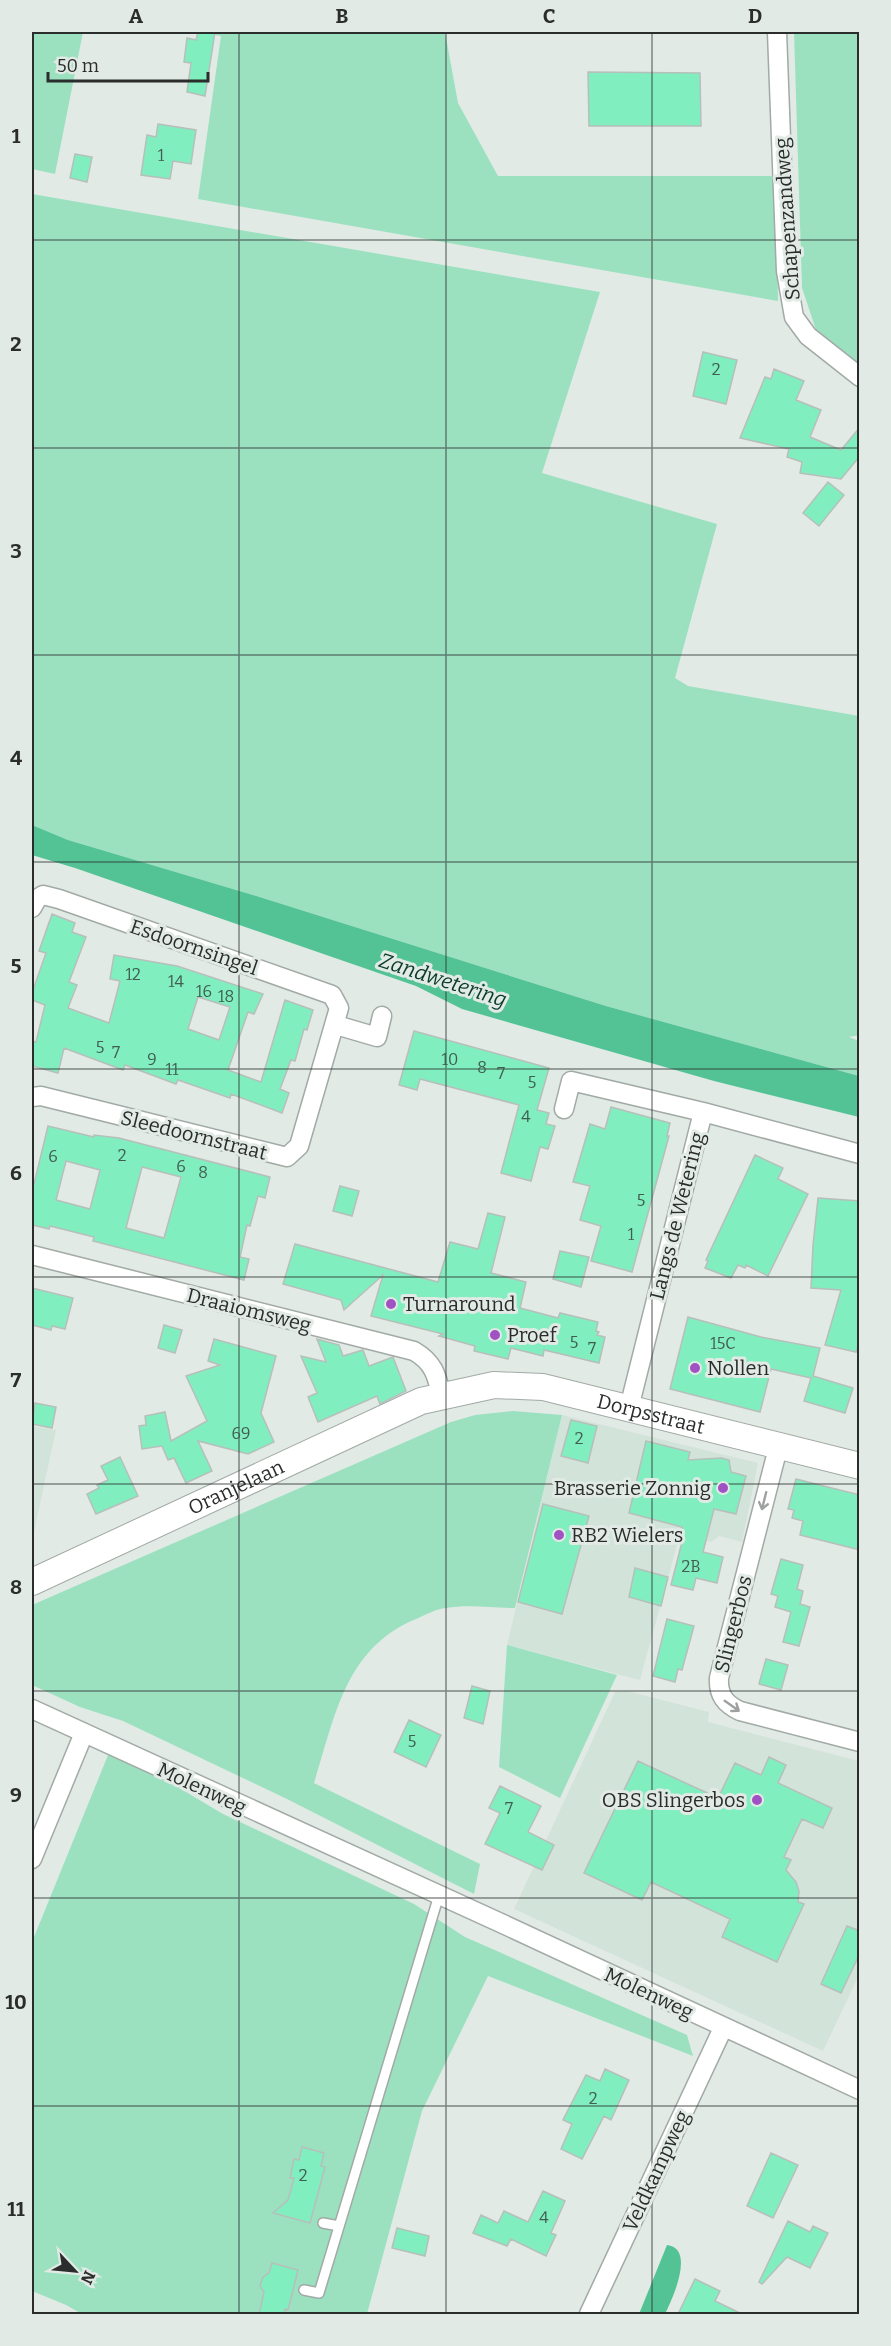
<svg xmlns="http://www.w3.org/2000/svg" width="891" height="2346" viewBox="0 0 891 2346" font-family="Bitter,serif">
<rect width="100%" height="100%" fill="#e2eae6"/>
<path fill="#d2e3da" d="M 562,1415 L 758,1463 L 742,1542 L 719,1536 L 711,1542 L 680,1534 L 640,1680 L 507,1645 Z
M 32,1426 L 56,1430 L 32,1541 Z
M 627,1691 L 709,1712 L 708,1722 L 859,1761 L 860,1864 L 856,1871 L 860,1872 L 859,1975 L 823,2051 L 514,1909 L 615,1692 Z"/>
<path fill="#9be1c0" d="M 32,32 L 83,32 L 55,174 L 32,169 Z
M 198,32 L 445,32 L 458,103 L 498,176 L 776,176 L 778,301 L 198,199 L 221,36 Z
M 794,32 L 859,32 L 859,369 L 817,333 L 802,288 Z
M 32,194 L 600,292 L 542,473 L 717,524 L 675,678 L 688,686 L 859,716 L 860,1035 L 849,1037 L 859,1041 L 859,1076 L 606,1006 L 253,895 L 68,840 L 32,825 Z
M 513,1411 L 562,1415 L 515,1608 C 492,1608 468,1604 446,1608 C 436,1609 425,1615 416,1619 C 345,1648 335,1717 314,1783 L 480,1864 L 474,1894 L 287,1799 L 123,1721 L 80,1707 L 32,1685 L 32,1605 L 451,1422 L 475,1415 Z
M 507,1645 L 617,1675 L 560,1798 L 499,1767 Z
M 108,1755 L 161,1777 L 223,1814 L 414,1904 L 465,1937 L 687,2035 L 693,2056 L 488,1976 L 422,2111 L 367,2314 L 82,2314 L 66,2305 L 32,2291 L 32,1942 Z"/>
<path fill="#53c396" d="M 32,825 L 68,840 L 253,895 L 606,1006 L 859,1076 L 859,1117 L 714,1081 L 462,1009 L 416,986 L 75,868 L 32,855 Z
M 667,2245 C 696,2248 672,2300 665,2314 L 639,2314 Z"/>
<path fill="#80eebf" stroke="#b7bfbb" stroke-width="1.5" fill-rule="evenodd" d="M 198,32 L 215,32 L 205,96 L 187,92 L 191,63 L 184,62 L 187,38 L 196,40 Z
M 588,72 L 700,73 L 701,126 L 589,126 Z
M 158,124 L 196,130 L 191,164 L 173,161 L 170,179 L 141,175 L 147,135 L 156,137 Z
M 75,154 L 92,157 L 87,182 L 70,178 Z
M 703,352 L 737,360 L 726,404 L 693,396 Z
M 774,369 L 804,381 L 796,400 L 821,410 L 810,437 L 841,450 L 860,427 L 860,456 L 841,479 L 800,473 L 802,462 L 787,457 L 789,449 L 740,438 L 765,377 L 771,379 Z
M 828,482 L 844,495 L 819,526 L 803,513 Z
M 52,914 L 75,923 L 72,932 L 86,937 L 69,982 L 77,985 L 68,1008 L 109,1023 L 120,981 L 110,979 L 114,955 L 177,966 L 263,994 L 254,1014 L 248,1012 L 228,1070 L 261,1082 L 285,1000 L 313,1010 L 307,1030 L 304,1029 L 295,1061 L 291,1060 L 280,1089 L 289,1093 L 282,1113 L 231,1094 L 230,1098 L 178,1080 L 176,1084 L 125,1065 L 123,1070 L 64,1048 L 58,1073 L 32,1066 L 32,1041 L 36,1042 L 45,1005 L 32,1000 L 32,993 L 46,953 L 39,951 ZM 198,997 L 230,1007 L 219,1040 L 188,1029 Z
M 414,1031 L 549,1068 L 537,1110 L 549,1113 L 546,1124 L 555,1126 L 548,1149 L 540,1147 L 531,1181 L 501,1173 L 519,1105 L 420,1079 L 417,1090 L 399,1085 Z
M 611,1107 L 670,1123 L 667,1136 L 669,1136 L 632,1272 L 591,1261 L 601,1226 L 580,1220 L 590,1186 L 573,1182 L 590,1124 L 605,1129 Z
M 48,1126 L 94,1137 L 94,1135 L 119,1138 L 270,1177 L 265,1198 L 258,1196 L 250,1226 L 247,1225 L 240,1257 L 249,1259 L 244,1280 L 93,1241 L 94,1237 L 50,1226 L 49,1229 L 32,1225 L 32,1184 L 34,1184 ZM 66,1161 L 100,1170 L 90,1209 L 56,1200 ZM 142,1167 L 181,1177 L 164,1238 L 126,1228 Z
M 755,1155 L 783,1168 L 778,1179 L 808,1194 L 768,1276 L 746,1265 L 745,1268 L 738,1265 L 731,1278 L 705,1268 L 708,1261 L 706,1260 Z
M 340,1186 L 359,1191 L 352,1216 L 333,1211 Z
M 818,1198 L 860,1201 L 860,1339 L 856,1352 L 825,1345 L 841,1290 L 811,1288 L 813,1245 Z
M 488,1213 L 505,1217 L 491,1273 L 526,1282 L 520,1308 L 558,1318 L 560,1313 L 598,1322 L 596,1331 L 599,1332 L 597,1335 L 605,1337 L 599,1363 L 544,1350 L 543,1356 L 511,1348 L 508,1359 L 474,1351 L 475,1346 L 439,1336 L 443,1334 L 371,1316 L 383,1275 L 344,1310 L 341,1300 L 283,1284 L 295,1244 L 438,1282 L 450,1242 L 478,1249 Z
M 560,1251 L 589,1257 L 581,1287 L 553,1279 Z
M 32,1288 L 73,1298 L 65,1329 L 52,1326 L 51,1330 L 32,1325 Z
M 688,1317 L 761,1337 L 820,1348 L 813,1376 L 853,1388 L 845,1413 L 804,1401 L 811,1378 L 771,1369 L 760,1412 L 670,1389 Z
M 164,1325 L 182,1330 L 175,1353 L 158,1348 Z
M 214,1339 L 276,1356 L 261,1413 L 274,1442 L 248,1454 L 198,1441 L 212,1471 L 186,1483 L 174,1458 L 168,1460 L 162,1446 L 142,1449 L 139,1426 L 146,1425 L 145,1416 L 165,1412 L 171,1441 L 207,1421 L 186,1376 L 220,1365 L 208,1361 Z
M 317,1339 L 339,1345 L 343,1356 L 363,1350 L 369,1366 L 393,1357 L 406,1391 L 380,1404 L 377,1396 L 318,1422 L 308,1397 L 317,1393 L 301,1356 L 326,1362 Z
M 35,1403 L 56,1407 L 52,1428 L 32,1424 Z
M 571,1420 L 597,1426 L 588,1463 L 561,1456 Z
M 646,1441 L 690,1452 L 688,1460 L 721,1458 L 729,1460 L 731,1472 L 746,1476 L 736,1514 L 714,1509 L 703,1552 L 723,1557 L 717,1583 L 696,1578 L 693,1590 L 671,1585 L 682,1542 L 679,1541 L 682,1527 L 629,1513 Z
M 120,1457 L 138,1496 L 96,1514 L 87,1494 L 99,1488 L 97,1485 L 108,1480 L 101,1466 Z
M 796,1479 L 860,1495 L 860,1550 L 800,1535 L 803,1521 L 792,1518 L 794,1510 L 788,1509 Z
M 543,1504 L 589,1516 L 562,1614 L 518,1602 Z
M 781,1559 L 803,1565 L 797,1589 L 803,1591 L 800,1604 L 810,1607 L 799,1646 L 783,1642 L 791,1612 L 775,1607 L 778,1596 L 771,1594 Z
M 635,1568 L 668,1577 L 661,1606 L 629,1597 Z
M 667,1619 L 694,1626 L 682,1670 L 678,1669 L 675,1682 L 653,1676 Z
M 766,1659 L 788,1665 L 781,1690 L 759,1684 Z
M 472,1686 L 490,1691 L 483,1724 L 464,1718 Z
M 409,1720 L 441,1735 L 426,1767 L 394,1752 Z
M 769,1757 L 786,1765 L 778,1783 L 832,1808 L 823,1828 L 802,1819 L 784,1857 L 791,1860 L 786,1870 L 796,1882 L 799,1891 L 798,1902 L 804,1904 L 777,1962 L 722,1937 L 730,1919 L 651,1882 L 642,1900 L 584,1873 L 638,1761 L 718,1798 L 735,1763 L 761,1775 Z
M 500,1786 L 541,1806 L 528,1832 L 554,1845 L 542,1870 L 485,1844 L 500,1813 L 489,1808 Z
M 847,1926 L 860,1931 L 860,1953 L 841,1993 L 821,1984 Z
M 605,2069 L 629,2080 L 611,2120 L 604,2116 L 582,2159 L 561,2149 L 572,2124 L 563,2120 L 586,2075 L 600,2081 Z
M 302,2147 L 324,2153 L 321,2166 L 325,2167 L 310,2223 L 273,2213 L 288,2200 L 294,2178 L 290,2178 L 294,2159 L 299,2160 Z
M 771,2153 L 798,2165 L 773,2218 L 747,2206 Z
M 543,2191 L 565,2201 L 551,2233 L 556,2235 L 546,2256 L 511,2239 L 507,2246 L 473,2233 L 481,2215 L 498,2223 L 504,2211 L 528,2222 Z
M 788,2221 L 810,2232 L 813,2226 L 828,2233 L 810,2268 L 787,2257 L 762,2284 L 759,2282 Z
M 397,2228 L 429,2236 L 425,2256 L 392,2248 Z
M 272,2263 L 298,2270 L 288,2310 L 285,2309 L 284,2314 L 259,2314 L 264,2292 L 260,2286 L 263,2277 L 269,2273 Z
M 695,2279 L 720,2291 L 715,2301 L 742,2314 L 678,2314 Z"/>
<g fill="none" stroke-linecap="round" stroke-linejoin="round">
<g stroke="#a2aaa6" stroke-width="12">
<path id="lane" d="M 323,2223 L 339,2226
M 304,2290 L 319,2293 L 439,1895"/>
</g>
<g stroke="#a2aaa6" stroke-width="21">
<path id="street" d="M 777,32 L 786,271 L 794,317 L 808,336 L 860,377
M 32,908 L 37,899 L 43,895 L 59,899 L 332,995 L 339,1008 L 299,1146 L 287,1157 L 41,1096 L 32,1097
M 336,1025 L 377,1037 L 382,1016
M 564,1109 L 571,1081 L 703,1112
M 32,1255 L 414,1351 C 433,1362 437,1375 441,1395
M 629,1408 L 703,1112 L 860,1154
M 779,1444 L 719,1678 C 718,1695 725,1704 740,1711 L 860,1742
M 32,1709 L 503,1924 L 860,2090
M 32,1859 L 84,1733
M 589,2314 L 723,2028"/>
</g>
<g stroke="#a2aaa6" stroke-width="28">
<g id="secondary">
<path id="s1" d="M 32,1582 L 421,1401 L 494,1385 L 543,1387 L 860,1466"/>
</g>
</g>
<use href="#lane" stroke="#fff" stroke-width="9"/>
<use href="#street" stroke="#fff" stroke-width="18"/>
<use href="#secondary" stroke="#fff" stroke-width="26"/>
</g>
<defs><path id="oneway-shaft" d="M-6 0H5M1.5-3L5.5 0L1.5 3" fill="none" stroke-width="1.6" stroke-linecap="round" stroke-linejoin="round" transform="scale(1.5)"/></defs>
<g stroke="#9fa0a0">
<use href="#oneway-shaft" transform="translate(764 1501) rotate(104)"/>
<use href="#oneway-shaft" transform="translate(732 1706) rotate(35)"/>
</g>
<path fill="none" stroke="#2a2d2b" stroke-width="1.5" stroke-opacity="0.55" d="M 239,32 L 239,2314M 446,32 L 446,2314M 652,32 L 652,2314M 32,240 L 860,240M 32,448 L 860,448M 32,655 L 860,655M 32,862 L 860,862M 32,1069 L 860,1069M 32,1277 L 860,1277M 32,1484 L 860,1484M 32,1691 L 860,1691M 32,1898 L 860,1898M 32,2106 L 860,2106"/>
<g fill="#a052c3" stroke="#e2eae6" stroke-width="2">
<circle cx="391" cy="1304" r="6"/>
<circle cx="495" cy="1335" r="6"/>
<circle cx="695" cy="1368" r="6"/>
<circle cx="723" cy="1488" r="6"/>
<circle cx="559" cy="1535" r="6"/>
<circle cx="757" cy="1800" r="6"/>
</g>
<g text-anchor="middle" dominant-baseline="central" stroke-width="6" stroke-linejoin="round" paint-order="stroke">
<g font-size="16" fill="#405d50">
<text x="161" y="155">1</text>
<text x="716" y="369">2</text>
<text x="133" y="974">12</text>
<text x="176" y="981">14</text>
<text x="204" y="991">16</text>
<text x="226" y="996">18</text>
<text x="100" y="1047">5</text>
<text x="116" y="1052">7</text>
<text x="152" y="1059">9</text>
<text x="450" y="1059">10</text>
<text x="482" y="1067">8</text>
<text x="172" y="1069">11</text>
<text x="501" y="1073">7</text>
<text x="532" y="1082">5</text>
<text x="526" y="1116">4</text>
<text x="122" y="1155">2</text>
<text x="53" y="1156">6</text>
<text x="181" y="1166">6</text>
<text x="203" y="1172">8</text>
<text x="641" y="1200">5</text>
<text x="631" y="1234">1</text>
<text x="574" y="1342">5</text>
<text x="723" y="1343">15C</text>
<text x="592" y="1348">7</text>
<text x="241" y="1433">69</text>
<text x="579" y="1438">2</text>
<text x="691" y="1566">2B</text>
<text x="412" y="1741">5</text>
<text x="509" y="1808">7</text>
<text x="593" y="2098">2</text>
<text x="303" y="2175">2</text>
<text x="544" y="2217">4</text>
</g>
<g font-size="20" fill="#2a2d2b" stroke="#e2eae6">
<text transform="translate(787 219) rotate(-94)">Schapenzandweg</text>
<text transform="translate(194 947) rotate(19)">Esdoornsingel</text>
<text transform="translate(194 1135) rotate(14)">Sleedoornstraat</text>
<text transform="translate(677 1216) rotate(-76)">Langs de Wetering</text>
<text transform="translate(249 1310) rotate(14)">Draaiomsweg</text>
<text stroke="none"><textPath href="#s1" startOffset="664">Dorpsstraat</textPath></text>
<text stroke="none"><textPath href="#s1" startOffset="225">Oranjelaan</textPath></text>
<text transform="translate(733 1624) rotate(-76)">Slingerbos</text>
<text transform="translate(202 1788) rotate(25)">Molenweg</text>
<text transform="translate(649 1993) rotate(25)">Molenweg</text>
<text transform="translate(656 2171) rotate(-65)">Veldkampweg</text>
</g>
<g font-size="20" fill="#2a2d2b" stroke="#e2eae6" text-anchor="start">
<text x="403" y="1304">Turnaround</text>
<text x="507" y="1335">Proef</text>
<text x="707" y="1368">Nollen</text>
<text x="711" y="1488" text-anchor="end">Brasserie Zonnig</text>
<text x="571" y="1535">RB2 Wielers</text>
<text x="745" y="1800" text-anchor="end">OBS Slingerbos</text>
</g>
<g font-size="21" font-style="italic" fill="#093b29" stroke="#e2eae6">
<text transform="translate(443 980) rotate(18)">Zandwetering</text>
</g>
</g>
<rect width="891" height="2346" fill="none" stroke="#e2eae6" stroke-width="66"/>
<g transform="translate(75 2271) rotate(116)" stroke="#e2eae6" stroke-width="4.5" paint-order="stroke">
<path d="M0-4.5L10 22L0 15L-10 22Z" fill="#2a2d2b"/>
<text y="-9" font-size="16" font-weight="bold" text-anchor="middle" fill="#2a2d2b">N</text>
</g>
<path d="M48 72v9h160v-9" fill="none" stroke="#2a2d2b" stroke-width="3"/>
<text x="57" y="72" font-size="18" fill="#2a2d2b" stroke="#e2eae6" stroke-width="4.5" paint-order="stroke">50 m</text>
<rect x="33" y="33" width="825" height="2280" fill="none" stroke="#2a2d2b" stroke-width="2"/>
<g font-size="20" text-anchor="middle" font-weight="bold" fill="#2a2d2b">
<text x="136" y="23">A</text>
<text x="342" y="23">B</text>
<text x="549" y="23">C</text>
<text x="755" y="23">D</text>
<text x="16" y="143">1</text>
<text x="16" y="351">2</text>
<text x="16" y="558">3</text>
<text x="16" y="765">4</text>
<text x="16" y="973">5</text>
<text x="16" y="1180">6</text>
<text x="16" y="1387">7</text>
<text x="16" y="1594">8</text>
<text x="16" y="1802">9</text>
<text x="16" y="2009">10</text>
<text x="16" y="2216">11</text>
</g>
</svg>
